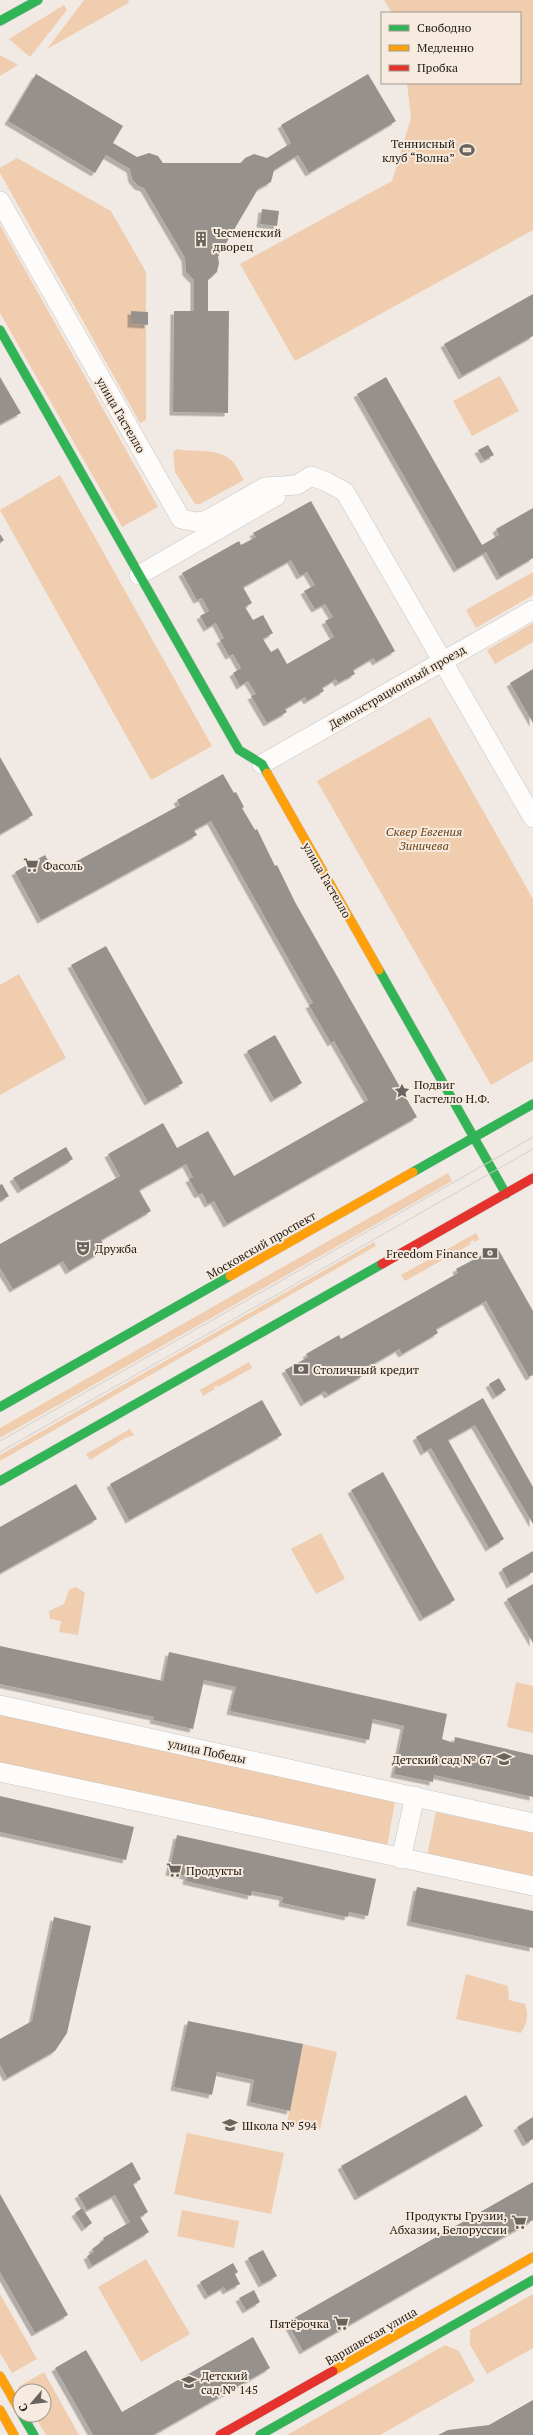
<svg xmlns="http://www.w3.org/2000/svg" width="533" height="2435" viewBox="0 0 533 2435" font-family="'PT Serif',serif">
<defs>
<filter id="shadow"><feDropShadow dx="-3.5" dy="3.5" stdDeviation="0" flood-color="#0004"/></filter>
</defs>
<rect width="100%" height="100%" fill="#f1eae4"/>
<path fill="#efcdae" d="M 84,0 L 127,0 L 130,2 L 47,49 Z
M 384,0 L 533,0 L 533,230 L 295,361 L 240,264 L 392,181 L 411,118 L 407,83 L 520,83 L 520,13 L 392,13 Z
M 64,5 L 67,10 L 30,57 L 9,39 Z
M 0,55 L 18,65 L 0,76 Z
M 17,158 L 111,211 L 146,272 L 146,420 L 140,423 L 0,173 L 0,168 Z
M 0,225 L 158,507 L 122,527 L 0,313 Z
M 500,376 L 519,411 L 472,436 L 453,401 Z
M 177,449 C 195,453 218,447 232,461 C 237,466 240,474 244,480 L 200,504 L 195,504 L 175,472 L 173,452 Z
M 60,475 L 212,746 L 151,780 L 0,510 Z
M 533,572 L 533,595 L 476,628 L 466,610 Z
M 533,623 L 533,642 L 495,664 L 487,650 Z
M 430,717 L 533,899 L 533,1061 L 491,1085 L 317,781 Z
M 19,974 L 66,1058 L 0,1095 L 0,985 Z
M 448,1173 L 452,1181 L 0,1438 L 0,1428 Z
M 476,1233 L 479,1239 L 475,1242 L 473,1240 L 470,1242 L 471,1244 L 405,1281 L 401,1275 Z
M 374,1242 L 376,1246 L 0,1461 L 0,1455 Z
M 249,1362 L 252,1368 L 218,1387 L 217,1385 L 214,1387 L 215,1389 L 203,1396 L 200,1390 Z
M 130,1429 L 134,1435 L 125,1438 L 90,1460 L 86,1454 Z
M 321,1533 L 345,1579 L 316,1594 L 291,1549 Z
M 76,1587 L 85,1593 L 78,1635 L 59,1632 L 61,1621 L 50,1619 L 49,1611 L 64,1604 L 69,1590 Z
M 516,1682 L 533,1686 L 533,1733 L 507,1727 Z
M 0,1714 L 395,1801 L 387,1847 L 0,1763 Z
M 436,1812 L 533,1833 L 533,1879 L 427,1856 Z
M 466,1974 L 508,1986 L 509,2000 L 525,2004 C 529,2015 527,2023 521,2033 L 456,2019 Z
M 303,2044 L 337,2052 L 320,2129 L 287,2122 Z
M 187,2133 L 284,2153 L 271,2214 L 174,2194 Z
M 182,2210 L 239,2221 L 234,2248 L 177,2236 Z
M 146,2259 L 190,2334 L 141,2362 L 98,2287 Z
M 0,2294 L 37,2359 L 12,2373 L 0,2353 Z
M 533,2294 L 533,2348 L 487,2374 L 470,2345 L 470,2330 Z
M 445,2345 L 459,2351 L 475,2381 L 380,2435 L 287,2435 Z
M 44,2372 L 79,2435 L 46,2435 L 34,2415 L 44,2415 L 44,2391 L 21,2391 L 18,2387 Z"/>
<path fill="#97918d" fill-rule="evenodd" filter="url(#shadow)" d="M 36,74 L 123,126 L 113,143 L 137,157 L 149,153 L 158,156 L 163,163 L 241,163 L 245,158 L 254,154 L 267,158 L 291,143 L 281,125 L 368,74 L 396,121 L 309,173 L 298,155 L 274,170 L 271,182 L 258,189 L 218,257 L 219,263 L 217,272 L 208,280 L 208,311 L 229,311 L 228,413 L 173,412 L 174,311 L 194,311 L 194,280 L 186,272 L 185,258 L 144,188 L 138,186 L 132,179 L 130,169 L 106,155 L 95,173 L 8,121 Z
M 262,209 L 279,211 L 277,226 L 260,224 Z
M 533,294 L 533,336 L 462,376 L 444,344 Z
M 131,311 L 148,312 L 148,325 L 131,324 Z
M 0,377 L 21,413 L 0,424 Z
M 386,377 L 482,545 L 499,535 L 496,529 L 533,508 L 533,558 L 500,577 L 486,552 L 457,569 L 357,394 Z
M 488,445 L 494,455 L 484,460 L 478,450 Z
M 311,501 L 395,651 L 376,662 L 373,658 L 353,670 L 355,674 L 338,683 L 336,679 L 322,688 L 324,691 L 307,701 L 305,697 L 285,709 L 287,712 L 267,723 L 251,696 L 256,694 L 248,681 L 240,686 L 233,673 L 241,668 L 233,654 L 229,656 L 220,640 L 224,638 L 216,623 L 207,628 L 200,616 L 209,611 L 202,598 L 197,600 L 182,573 L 239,541 L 241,545 L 256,537 L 253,533 ZM 291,560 L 300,576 L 307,572 L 315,585 L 304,591 L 315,609 L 325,604 L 333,617 L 325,621 L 334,637 L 287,664 L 278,648 L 271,652 L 263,639 L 273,633 L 263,615 L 253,620 L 245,607 L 252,603 L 243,587 Z
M 0,534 L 4,540 L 0,543 Z
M 533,669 L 533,723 L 510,683 Z
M 0,757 L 33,815 L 0,834 Z
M 223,774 L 234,793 L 236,792 L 244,807 L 242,808 L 255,830 L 257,829 L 275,866 L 277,865 L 295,902 L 417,1117 L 227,1224 L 214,1201 L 208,1204 L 202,1193 L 198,1195 L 189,1179 L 193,1177 L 186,1164 L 139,1190 L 151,1211 L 101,1240 L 106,1249 L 69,1271 L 63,1261 L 13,1289 L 0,1268 L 0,1244 L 120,1176 L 108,1154 L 163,1123 L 177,1148 L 208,1131 L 234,1176 L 368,1100 L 334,1041 L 331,1043 L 309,1005 L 313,1003 L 211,821 L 194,830 L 197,835 L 41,920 L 15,872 L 45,855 L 55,873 L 180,805 L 177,800 Z
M 106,946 L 183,1083 L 148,1102 L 71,965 Z
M 275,1035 L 302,1083 L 274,1099 L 247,1051 Z
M 66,1147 L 73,1159 L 21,1190 L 13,1178 Z
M 2,1184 L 9,1196 L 0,1201 L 0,1185 Z
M 497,1247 L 533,1311 L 533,1375 L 529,1377 L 486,1301 L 436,1329 L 438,1333 L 402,1354 L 399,1349 L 361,1371 L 364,1375 L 328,1395 L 325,1391 L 304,1403 L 285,1370 L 308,1357 L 306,1354 L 339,1335 L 341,1339 L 458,1273 L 456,1269 Z
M 499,1378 L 506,1390 L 496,1396 L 489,1384 Z
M 483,1398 L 533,1487 L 533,1524 L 475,1425 L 448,1440 L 504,1539 L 489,1548 L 431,1448 L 424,1452 L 416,1437 Z
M 262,1400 L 282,1435 L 129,1520 L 110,1484 Z
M 383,1472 L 455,1600 L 423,1618 L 351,1490 Z
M 76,1484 L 97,1519 L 0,1573 L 0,1527 Z
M 533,1551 L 533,1572 L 510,1585 L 502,1569 Z
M 533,1584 L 533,1643 L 507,1599 Z
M 0,1646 L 163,1681 L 169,1652 L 447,1714 L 442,1739 L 454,1743 L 455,1737 L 533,1755 L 533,1797 L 434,1775 L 433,1782 L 394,1774 L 404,1726 L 373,1719 L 369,1740 L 230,1711 L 236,1687 L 204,1680 L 193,1729 L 153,1720 L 154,1717 L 0,1684 Z
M 0,1796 L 134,1827 L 126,1860 L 0,1832 Z
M 177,1835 L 376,1879 L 368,1916 L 349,1912 L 348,1917 L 282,1903 L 283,1897 L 252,1891 L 251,1896 L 186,1881 L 187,1876 L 169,1872 Z
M 417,1887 L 533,1911 L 533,1948 L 410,1922 Z
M 54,1917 L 91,1926 L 67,2033 L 55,2051 L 7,2078 L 0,2065 L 0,2039 L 32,2021 Z
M 188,2021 L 303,2044 L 290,2111 L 250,2102 L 254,2080 L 217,2072 L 212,2095 L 174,2087 Z
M 466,2095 L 483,2126 L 358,2197 L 341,2166 Z
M 533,2117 L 533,2139 L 526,2143 L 517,2127 Z
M 132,2162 L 141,2179 L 133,2184 L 148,2212 L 140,2217 L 149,2232 L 92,2266 L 87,2256 L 94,2252 L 92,2249 L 104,2240 L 103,2238 L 130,2222 L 115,2195 L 87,2210 L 78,2195 Z
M 533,2182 L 533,2220 L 303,2351 L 287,2322 Z
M 0,2194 L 68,2315 L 35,2333 L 0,2272 Z
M 82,2208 L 92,2223 L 85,2228 L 75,2213 Z
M 263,2250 L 277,2276 L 262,2284 L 248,2258 Z
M 233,2263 L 238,2272 L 235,2274 L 240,2284 L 226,2291 L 224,2287 L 208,2296 L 200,2282 Z
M 254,2290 L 260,2302 L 246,2310 L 239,2298 Z
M 253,2337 L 270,2368 L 153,2435 L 93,2435 L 55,2368 L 86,2350 L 122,2412 Z
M 533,2400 L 533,2435 L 438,2435 L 448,2430 L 489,2425 Z"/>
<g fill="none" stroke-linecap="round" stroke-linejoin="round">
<g stroke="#cac5c0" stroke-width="20">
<path id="street" d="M 0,201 L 181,519 L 197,522 L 207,520 L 265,487 L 297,485 L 311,476 L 327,482 L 345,492 L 533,818
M 139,575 L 276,496
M 262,764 L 533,610
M 0,1705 L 533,1823
M 0,1772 L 533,1886
M 401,1859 L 415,1796"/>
</g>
<g stroke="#cac5c0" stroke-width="10">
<path id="fast" d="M 0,21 L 38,0
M 0,330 L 239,750 L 262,764 L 267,773
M 379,970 L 506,1194
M 413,1172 L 533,1104
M 0,1407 L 230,1276
M 0,1481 L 382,1264
M 22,2415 L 34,2435
M 260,2435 L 533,2280"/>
</g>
<g stroke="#cac5c0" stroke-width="10">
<path id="slow" d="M 267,773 L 379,970
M 230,1276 L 413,1172
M 333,2371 L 533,2257
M 0,2376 L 20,2411
M 0,2410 L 14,2435"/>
</g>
<g stroke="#cac5c0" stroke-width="10">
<path id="jam" d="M 382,1264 L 533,1178
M 220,2435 L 333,2371"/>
</g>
<use href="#street" stroke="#fdfcfb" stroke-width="19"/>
<use href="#fast" stroke="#30b455" stroke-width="9"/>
<use href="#slow" stroke="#ff9f0a" stroke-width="9"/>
<use href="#jam" stroke="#e5322d" stroke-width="9"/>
<path stroke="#d2d0ce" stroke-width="1" d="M 0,1441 L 533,1137
M 0,1452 L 533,1149"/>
</g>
<defs>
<g id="stadium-bare" transform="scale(1.2)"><path d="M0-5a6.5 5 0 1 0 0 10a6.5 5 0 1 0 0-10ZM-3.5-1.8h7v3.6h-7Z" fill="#69645f" stroke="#f7eade" stroke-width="2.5" paint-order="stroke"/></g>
<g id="building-bare" transform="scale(1.2)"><path d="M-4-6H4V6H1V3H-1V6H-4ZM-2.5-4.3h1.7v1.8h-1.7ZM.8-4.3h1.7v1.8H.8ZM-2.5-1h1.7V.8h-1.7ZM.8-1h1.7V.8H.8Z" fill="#69645f" stroke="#f7eade" stroke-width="2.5" paint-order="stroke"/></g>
<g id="supermarket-bare" transform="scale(1.2)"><path d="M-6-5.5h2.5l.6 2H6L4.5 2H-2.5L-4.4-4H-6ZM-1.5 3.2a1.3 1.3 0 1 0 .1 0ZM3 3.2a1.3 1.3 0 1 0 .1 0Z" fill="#69645f" stroke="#f7eade" stroke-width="2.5" paint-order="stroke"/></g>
<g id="sight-bare" transform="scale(1.2)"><path d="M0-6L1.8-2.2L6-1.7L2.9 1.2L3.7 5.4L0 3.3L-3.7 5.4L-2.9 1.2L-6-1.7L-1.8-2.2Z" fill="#69645f" stroke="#f7eade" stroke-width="2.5" paint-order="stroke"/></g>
<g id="theatre-bare" transform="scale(1.2)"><path d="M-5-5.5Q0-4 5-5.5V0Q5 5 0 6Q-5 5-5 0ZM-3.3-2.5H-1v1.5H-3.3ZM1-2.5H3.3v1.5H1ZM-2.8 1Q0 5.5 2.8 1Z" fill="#69645f" stroke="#f7eade" stroke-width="2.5" paint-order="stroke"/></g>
<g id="bank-bare" transform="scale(1.2)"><path d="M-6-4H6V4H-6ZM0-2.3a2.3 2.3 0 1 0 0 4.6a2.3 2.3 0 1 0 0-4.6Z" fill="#69645f" stroke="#f7eade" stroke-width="2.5" paint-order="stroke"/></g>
<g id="school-bare" transform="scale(1.2)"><path d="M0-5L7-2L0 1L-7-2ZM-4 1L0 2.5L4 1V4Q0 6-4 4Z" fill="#69645f" stroke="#f7eade" stroke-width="2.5" paint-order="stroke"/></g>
</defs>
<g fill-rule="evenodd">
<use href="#stadium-bare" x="467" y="150"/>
<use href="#building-bare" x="201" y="239"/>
<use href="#supermarket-bare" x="31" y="865"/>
<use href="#sight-bare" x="402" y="1091"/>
<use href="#theatre-bare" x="83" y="1248"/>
<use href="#bank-bare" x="490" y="1253"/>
<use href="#bank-bare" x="301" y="1369"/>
<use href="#school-bare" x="504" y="1759"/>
<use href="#supermarket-bare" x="174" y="1870"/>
<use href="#school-bare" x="230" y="2125"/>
<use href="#supermarket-bare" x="519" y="2222"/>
<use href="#supermarket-bare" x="341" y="2323"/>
<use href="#school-bare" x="189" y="2382"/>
</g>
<g text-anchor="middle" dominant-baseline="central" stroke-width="4" stroke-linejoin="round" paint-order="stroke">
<g font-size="12" fill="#201c18" stroke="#f7eade" text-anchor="start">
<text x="455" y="143" text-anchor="end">Теннисный<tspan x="455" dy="14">клуб “Волна”</tspan></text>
<text x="213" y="232">Чесменский<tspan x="213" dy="14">дворец</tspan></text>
<text x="43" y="865">Фасоль</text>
<text x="414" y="1084">Подвиг<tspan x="414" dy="14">Гастелло Н.Ф.</tspan></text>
<text x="95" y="1248">Дружба</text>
<text x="478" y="1253" text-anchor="end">Freedom Finance</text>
<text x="313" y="1369">Столичный кредит</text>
<text x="492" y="1759" text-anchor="end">Детский сад № 67</text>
<text x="186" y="1870">Продукты</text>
<text x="242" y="2125">Школа № 594</text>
<text x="507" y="2215" text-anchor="end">Продукты Грузии,<tspan x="507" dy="14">Абхазии, Белоруссии</tspan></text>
<text x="329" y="2323" text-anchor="end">Пятёрочка</text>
<text x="201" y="2375">Детский<tspan x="201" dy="14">сад № 145</tspan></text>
</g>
<g font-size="12" fill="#201c18" stroke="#f7eade">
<text transform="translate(121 415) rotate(60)">улица Гастелло</text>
<text transform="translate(397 687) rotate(-30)">Демонстрационный проезд</text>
<text transform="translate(327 880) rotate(60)">улица Гастелло</text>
<text transform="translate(261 1245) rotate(-30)">Московский проспект</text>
<text transform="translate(207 1751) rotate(12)">улица Победы</text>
<text transform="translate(371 2336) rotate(-30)">Варшавская улица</text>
</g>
<g font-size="12" font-style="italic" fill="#694115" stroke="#f7eade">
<text x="424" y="831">Сквер Евгения<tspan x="424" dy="14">Зиничева</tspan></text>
</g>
</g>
<rect x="381" y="12" width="140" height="72" fill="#f7eade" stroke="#a1988f"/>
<rect x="389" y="25" width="20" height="6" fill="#30b455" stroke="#a1988f"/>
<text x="417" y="32" font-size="12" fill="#201c18">Свободно</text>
<rect x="389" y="45" width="20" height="6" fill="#ff9f0a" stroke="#a1988f"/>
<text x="417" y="52" font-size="12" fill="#201c18">Медленно</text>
<rect x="389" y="65" width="20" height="6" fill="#e5322d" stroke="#a1988f"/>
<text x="417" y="72" font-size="12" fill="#201c18">Пробка</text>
<g transform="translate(32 2403) rotate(242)"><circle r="19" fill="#f7eade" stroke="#a1988f"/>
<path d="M0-3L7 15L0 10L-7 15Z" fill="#69645f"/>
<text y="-6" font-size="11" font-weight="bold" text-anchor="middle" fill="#201c18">С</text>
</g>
</svg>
